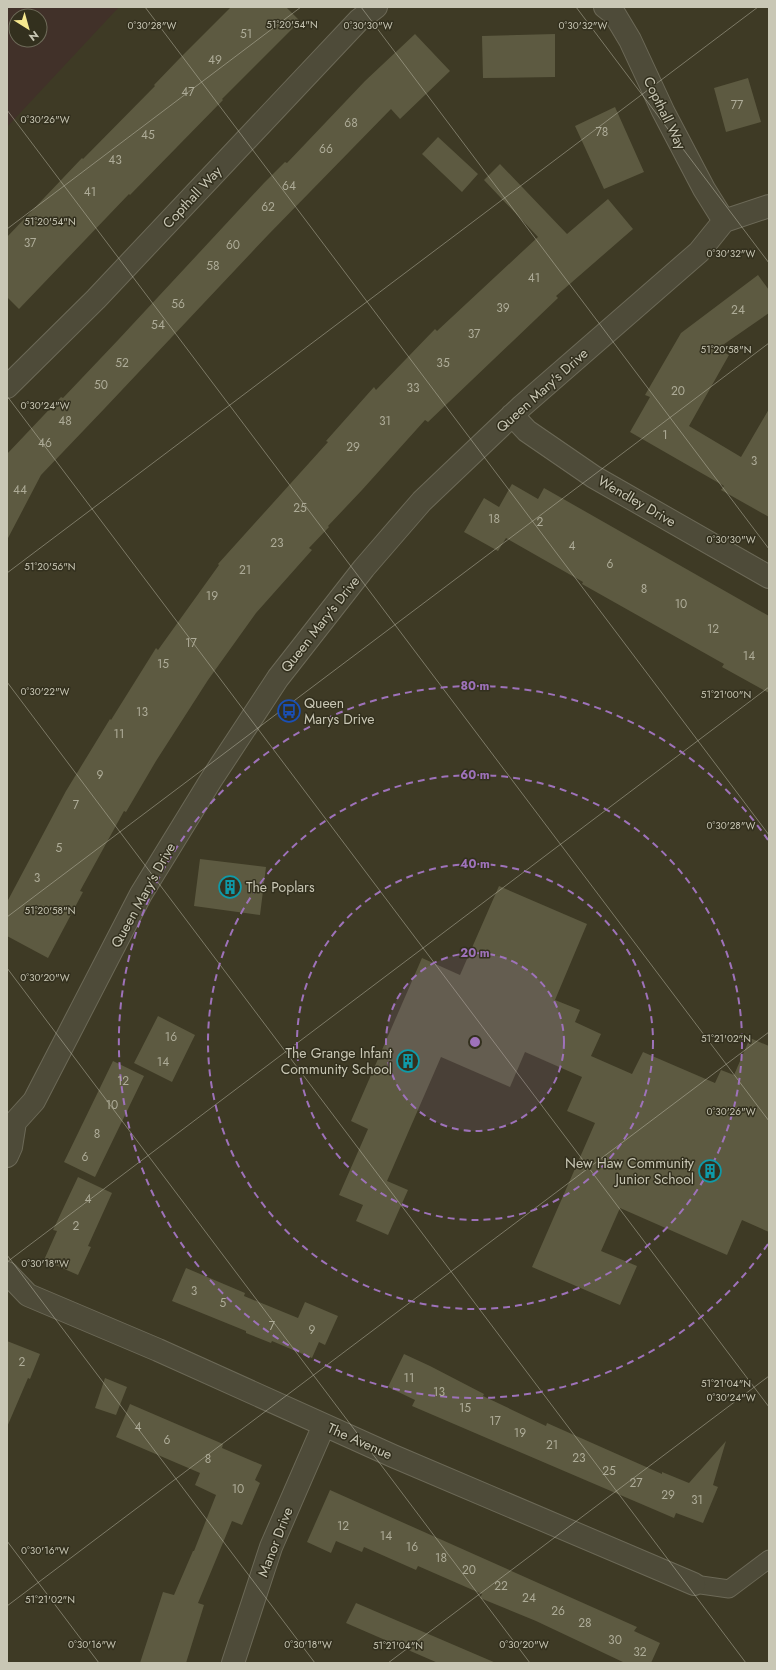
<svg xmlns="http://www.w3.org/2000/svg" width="776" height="1670" viewBox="0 0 776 1670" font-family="Jost,sans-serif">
<rect width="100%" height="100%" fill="#3e3a25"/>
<path fill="#413129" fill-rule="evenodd" d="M 7,7 L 119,7 L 7,127 ZM 16,16 L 40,16 L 40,40 L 16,40 Z"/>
<path fill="#5d5a41" d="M 231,7 L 286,7 L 300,21 L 222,99 L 223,100 L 130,195 L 129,194 L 19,309 L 7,297 L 7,237 L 82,158 L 83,159 L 155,86 L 154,85 L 180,58 Z
M 415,34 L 450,71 L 400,119 L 391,109 L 268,235 L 105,408 L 41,475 L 7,540 L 7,454 L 61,397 L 63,398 L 119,339 L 264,183 L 285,162 L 287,163 L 365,81 Z
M 555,34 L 555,77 L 483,78 L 482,36 Z
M 748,78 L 761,122 L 726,132 L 714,88 Z
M 615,107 L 644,172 L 604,189 L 575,126 Z
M 438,137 L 478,174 L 462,192 L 422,154 Z
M 500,164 L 567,234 L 608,199 L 633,229 L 556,296 L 558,298 L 428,422 L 425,420 L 362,490 L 328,526 L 329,527 L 309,548 L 312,550 L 256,613 L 208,680 L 156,761 L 126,812 L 124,811 L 80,891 L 83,892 L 48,958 L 7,936 L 7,902 L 66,791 L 110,719 L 111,720 L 156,648 L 158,650 L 219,565 L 218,564 L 328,442 L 326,441 L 374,387 L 376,390 L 435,329 L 437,331 L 538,237 L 484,180 Z
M 758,275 L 769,290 L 769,313 L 717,349 L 729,355 L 689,426 L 741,457 L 769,409 L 769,517 L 721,490 L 724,486 L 630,432 L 650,397 L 645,395 L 681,333 Z
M 512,484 L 538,499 L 544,488 L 769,616 L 769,693 L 722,667 L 724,664 L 582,584 L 583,582 L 506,538 L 498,551 L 464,532 L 484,498 L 499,507 Z
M 200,859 L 266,867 L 260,915 L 194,906 Z
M 499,886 L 587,924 L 555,1000 L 580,1010 L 575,1022 L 601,1034 L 591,1056 L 632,1074 L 643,1052 L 715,1083 L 721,1070 L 734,1075 L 750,1038 L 769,1046 L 769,1232 L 742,1220 L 727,1255 L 620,1208 L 601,1251 L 637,1266 L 620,1305 L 532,1267 L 595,1123 L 567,1111 L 582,1077 L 525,1052 L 510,1087 L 441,1057 L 387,1181 L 408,1190 L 388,1235 L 356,1221 L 363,1205 L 339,1195 L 368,1129 L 351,1121 L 422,958 L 460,975 Z
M 158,1016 L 195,1035 L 172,1082 L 134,1063 Z
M 113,1061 L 144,1076 L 95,1177 L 64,1162 Z
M 78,1177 L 112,1193 L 88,1246 L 91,1247 L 78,1275 L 44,1260 L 57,1231 L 53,1230 Z
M 186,1268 L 245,1293 L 244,1296 L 298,1318 L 305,1302 L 338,1316 L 325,1345 L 319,1342 L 312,1358 L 272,1341 L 271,1343 L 246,1333 L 246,1331 L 172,1301 Z
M 7,1341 L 40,1354 L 30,1379 L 28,1378 L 7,1427 Z
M 404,1354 L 430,1366 L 484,1394 L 483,1396 L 546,1426 L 547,1423 L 662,1474 L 662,1472 L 689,1483 L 726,1441 L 713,1485 L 718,1487 L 703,1523 L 676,1513 L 674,1518 L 412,1406 L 415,1400 L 388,1387 Z
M 105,1378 L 127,1387 L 116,1415 L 95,1408 Z
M 130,1404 L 223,1444 L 222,1448 L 262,1465 L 255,1480 L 260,1483 L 242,1525 L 232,1521 L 198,1603 L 204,1605 L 186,1663 L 140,1663 L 163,1592 L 174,1595 L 193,1551 L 194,1551 L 216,1495 L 195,1485 L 200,1473 L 116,1437 Z
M 330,1490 L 637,1627 L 634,1631 L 660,1643 L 651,1663 L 625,1663 L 536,1621 L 480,1598 L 482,1594 L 418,1566 L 416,1570 L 364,1547 L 362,1552 L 336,1541 L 331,1553 L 307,1542 Z
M 356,1603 L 496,1663 L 438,1663 L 346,1623 Z"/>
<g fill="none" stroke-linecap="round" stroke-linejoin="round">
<g stroke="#6c6957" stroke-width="19">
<path id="lane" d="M 694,1584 L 729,1589 L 769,1559"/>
</g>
<g stroke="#6c6957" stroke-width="24">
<path id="street" d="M 605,7 L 615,15 L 630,40 L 663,111 L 704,189 L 724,221
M 7,387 L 96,299 L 359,20 L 376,7
M 512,415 L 527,431 L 594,477 L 769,577
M 7,1156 L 11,1147 L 15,1122 L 34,1101 L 141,894 L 211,780 L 278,678 L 364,568 L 422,501 L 522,406 L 699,252 L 724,221 L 769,206
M 7,1273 L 28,1295 L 158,1350 L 393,1456 L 694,1584
M 233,1663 L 271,1547 L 324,1425"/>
</g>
<use href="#lane" stroke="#4e4b39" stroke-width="17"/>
<use href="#street" stroke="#4e4b39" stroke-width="22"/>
</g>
<path fill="none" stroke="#c9c7b5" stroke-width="1" stroke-opacity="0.45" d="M 145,7 L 769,835M 361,7 L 769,549M 576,7 L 769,263M 7,110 L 769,1121M 7,229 L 301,7M 7,396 L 769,1407M 7,573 L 758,7M 7,682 L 746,1663M 7,917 L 769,343M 7,968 L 530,1663M 7,1255 L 315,1663M 7,1262 L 769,687M 7,1541 L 99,1663M 7,1606 L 769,1032M 388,1663 L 769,1376"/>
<circle cx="475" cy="1042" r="89" fill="#9e72ba" fill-opacity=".12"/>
<g fill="none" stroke="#9e72ba" stroke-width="2" stroke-dasharray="7 5">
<circle cx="475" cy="1042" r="89"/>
<circle cx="475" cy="1042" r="178"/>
<circle cx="475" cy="1042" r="267"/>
<path d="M768 1244A356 356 0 1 1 768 840"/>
</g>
<defs>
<g id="bus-ring" transform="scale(1.15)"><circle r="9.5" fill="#33301e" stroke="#1a4fb4" stroke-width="1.5"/><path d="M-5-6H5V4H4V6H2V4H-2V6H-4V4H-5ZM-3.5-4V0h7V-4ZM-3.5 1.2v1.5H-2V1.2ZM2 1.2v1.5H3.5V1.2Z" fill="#1a4fb4"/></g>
<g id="building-ring" transform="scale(1.15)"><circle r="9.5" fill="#33301e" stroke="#0f9aa8" stroke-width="1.5"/><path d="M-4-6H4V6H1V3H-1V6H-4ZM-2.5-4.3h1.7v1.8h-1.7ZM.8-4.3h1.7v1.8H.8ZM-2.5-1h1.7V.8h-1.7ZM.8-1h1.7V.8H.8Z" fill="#0f9aa8"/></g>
</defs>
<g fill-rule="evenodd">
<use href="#bus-ring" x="289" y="711"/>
<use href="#building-ring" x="230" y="887"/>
<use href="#building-ring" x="408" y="1061"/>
<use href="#building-ring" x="710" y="1171"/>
</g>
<g text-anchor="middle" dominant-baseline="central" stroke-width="3" stroke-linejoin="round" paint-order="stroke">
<g font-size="12" fill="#aeac98">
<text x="246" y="34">51</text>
<text x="215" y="60">49</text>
<text x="188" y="92">47</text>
<text x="737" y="105">77</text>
<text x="351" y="123">68</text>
<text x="602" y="132">78</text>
<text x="148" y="135">45</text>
<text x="326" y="149">66</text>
<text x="115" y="160">43</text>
<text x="289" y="186">64</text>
<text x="90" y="192">41</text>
<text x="268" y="207">62</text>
<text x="30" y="243">37</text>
<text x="233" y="245">60</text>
<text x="213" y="266">58</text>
<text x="534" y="278">41</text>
<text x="178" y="304">56</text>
<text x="503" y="308">39</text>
<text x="738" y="310">24</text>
<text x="158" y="325">54</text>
<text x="474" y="334">37</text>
<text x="122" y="363">52</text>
<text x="443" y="363">35</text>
<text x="101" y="385">50</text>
<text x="413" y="388">33</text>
<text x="678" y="391">20</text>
<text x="65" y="421">48</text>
<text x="385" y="421">31</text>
<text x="665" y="435">1</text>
<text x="45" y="443">46</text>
<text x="353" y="447">29</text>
<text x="754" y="461">3</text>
<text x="20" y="490">44</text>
<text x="300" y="508">25</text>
<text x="494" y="519">18</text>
<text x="540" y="522">2</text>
<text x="277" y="543">23</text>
<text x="572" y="546">4</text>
<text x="610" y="564">6</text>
<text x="245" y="570">21</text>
<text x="644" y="589">8</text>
<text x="212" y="596">19</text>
<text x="681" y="604">10</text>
<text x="713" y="629">12</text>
<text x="191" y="643">17</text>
<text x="749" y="656">14</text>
<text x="163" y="664">15</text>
<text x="142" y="712">13</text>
<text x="119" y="734">11</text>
<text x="100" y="775">9</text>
<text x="76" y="805">7</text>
<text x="59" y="848">5</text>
<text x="37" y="878">3</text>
<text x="171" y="1037">16</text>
<text x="163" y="1062">14</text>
<text x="123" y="1081">12</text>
<text x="112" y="1105">10</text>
<text x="97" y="1134">8</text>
<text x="85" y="1157">6</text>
<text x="88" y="1199">4</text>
<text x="76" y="1226">2</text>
<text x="194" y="1291">3</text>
<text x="223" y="1303">5</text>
<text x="272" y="1326">7</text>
<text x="312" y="1330">9</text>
<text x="22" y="1362">2</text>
<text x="409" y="1378">11</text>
<text x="439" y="1392">13</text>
<text x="465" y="1408">15</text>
<text x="495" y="1421">17</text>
<text x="138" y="1427">4</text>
<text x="520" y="1433">19</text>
<text x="167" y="1440">6</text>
<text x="552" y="1445">21</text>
<text x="579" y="1458">23</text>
<text x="208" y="1459">8</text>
<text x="609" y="1471">25</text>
<text x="636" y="1483">27</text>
<text x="238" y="1489">10</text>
<text x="668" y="1495">29</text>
<text x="697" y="1500">31</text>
<text x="343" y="1526">12</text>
<text x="386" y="1536">14</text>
<text x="412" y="1547">16</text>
<text x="441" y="1558">18</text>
<text x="469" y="1570">20</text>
<text x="501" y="1586">22</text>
<text x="529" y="1598">24</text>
<text x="558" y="1611">26</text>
<text x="585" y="1623">28</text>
<text x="615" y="1640">30</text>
<text x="640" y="1652">32</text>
</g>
<g font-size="14" fill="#c9c7b5" stroke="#33301e">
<text transform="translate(665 113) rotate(64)">Copthall Way</text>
<text transform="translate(192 197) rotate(-47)">Copthall Way</text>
<text transform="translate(542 390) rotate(-42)">Queen Mary's Drive</text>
<text transform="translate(637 501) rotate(30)">Wendley Drive</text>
<text transform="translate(320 624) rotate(-52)">Queen Mary's Drive</text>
<text transform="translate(143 895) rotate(-61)">Queen Mary's Drive</text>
<text transform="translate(360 1441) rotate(24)">The Avenue</text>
<text transform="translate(275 1542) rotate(-69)">Manor Drive</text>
</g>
<g font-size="14" fill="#c9c7b5" stroke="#33301e" text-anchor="start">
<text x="304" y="703">Queen<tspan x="304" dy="16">Marys Drive</tspan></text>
<text x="246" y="887">The Poplars</text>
<text x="392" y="1053" text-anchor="end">The Grange Infant<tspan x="392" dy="16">Community School</tspan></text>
<text x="694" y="1163" text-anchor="end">New Haw Community<tspan x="694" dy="16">Junior School</tspan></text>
</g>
</g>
<g font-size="10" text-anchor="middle" fill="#c9c7b5" stroke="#33301e" stroke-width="3" stroke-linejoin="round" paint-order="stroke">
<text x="292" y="28">51°20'54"N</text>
<text x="152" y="29">0°30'28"W</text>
<text x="368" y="29">0°30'30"W</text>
<text x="583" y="29">0°30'32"W</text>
<text x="45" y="123">0°30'26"W</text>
<text x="50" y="225">51°20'54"N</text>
<text x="731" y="257">0°30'32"W</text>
<text x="726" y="353">51°20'58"N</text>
<text x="45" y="409">0°30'24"W</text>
<text x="731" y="543">0°30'30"W</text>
<text x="50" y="570">51°20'56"N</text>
<text x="45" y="695">0°30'22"W</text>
<text x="726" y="698">51°21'00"N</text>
<text x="731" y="829">0°30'28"W</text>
<text x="50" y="914">51°20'58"N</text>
<text x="45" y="981">0°30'20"W</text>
<text x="726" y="1042">51°21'02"N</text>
<text x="731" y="1115">0°30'26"W</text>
<text x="45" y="1267">0°30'18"W</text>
<text x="726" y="1387">51°21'04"N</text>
<text x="731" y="1401">0°30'24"W</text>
<text x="45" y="1554">0°30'16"W</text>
<text x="50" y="1603">51°21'02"N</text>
<text x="92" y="1648">0°30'16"W</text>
<text x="308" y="1648">0°30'18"W</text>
<text x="524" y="1648">0°30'20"W</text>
<text x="398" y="1649">51°21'04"N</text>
</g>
<circle cx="475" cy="1042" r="6" fill="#9e72ba" stroke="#33301e" stroke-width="2"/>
<g font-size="12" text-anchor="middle" font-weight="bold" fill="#9e72ba" stroke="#33301e" stroke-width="3" stroke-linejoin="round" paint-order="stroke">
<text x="475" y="690">80 m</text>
<text x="475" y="779">60 m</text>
<text x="475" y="868">40 m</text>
<text x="475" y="957">20 m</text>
</g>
<rect width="776" height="1670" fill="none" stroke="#c9c7b5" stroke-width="16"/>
<g transform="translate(28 28) rotate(143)"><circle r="19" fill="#33301e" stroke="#6f6c5a"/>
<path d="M0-3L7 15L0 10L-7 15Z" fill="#f6e88e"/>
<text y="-6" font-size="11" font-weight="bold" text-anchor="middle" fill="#c9c7b5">N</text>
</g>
</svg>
